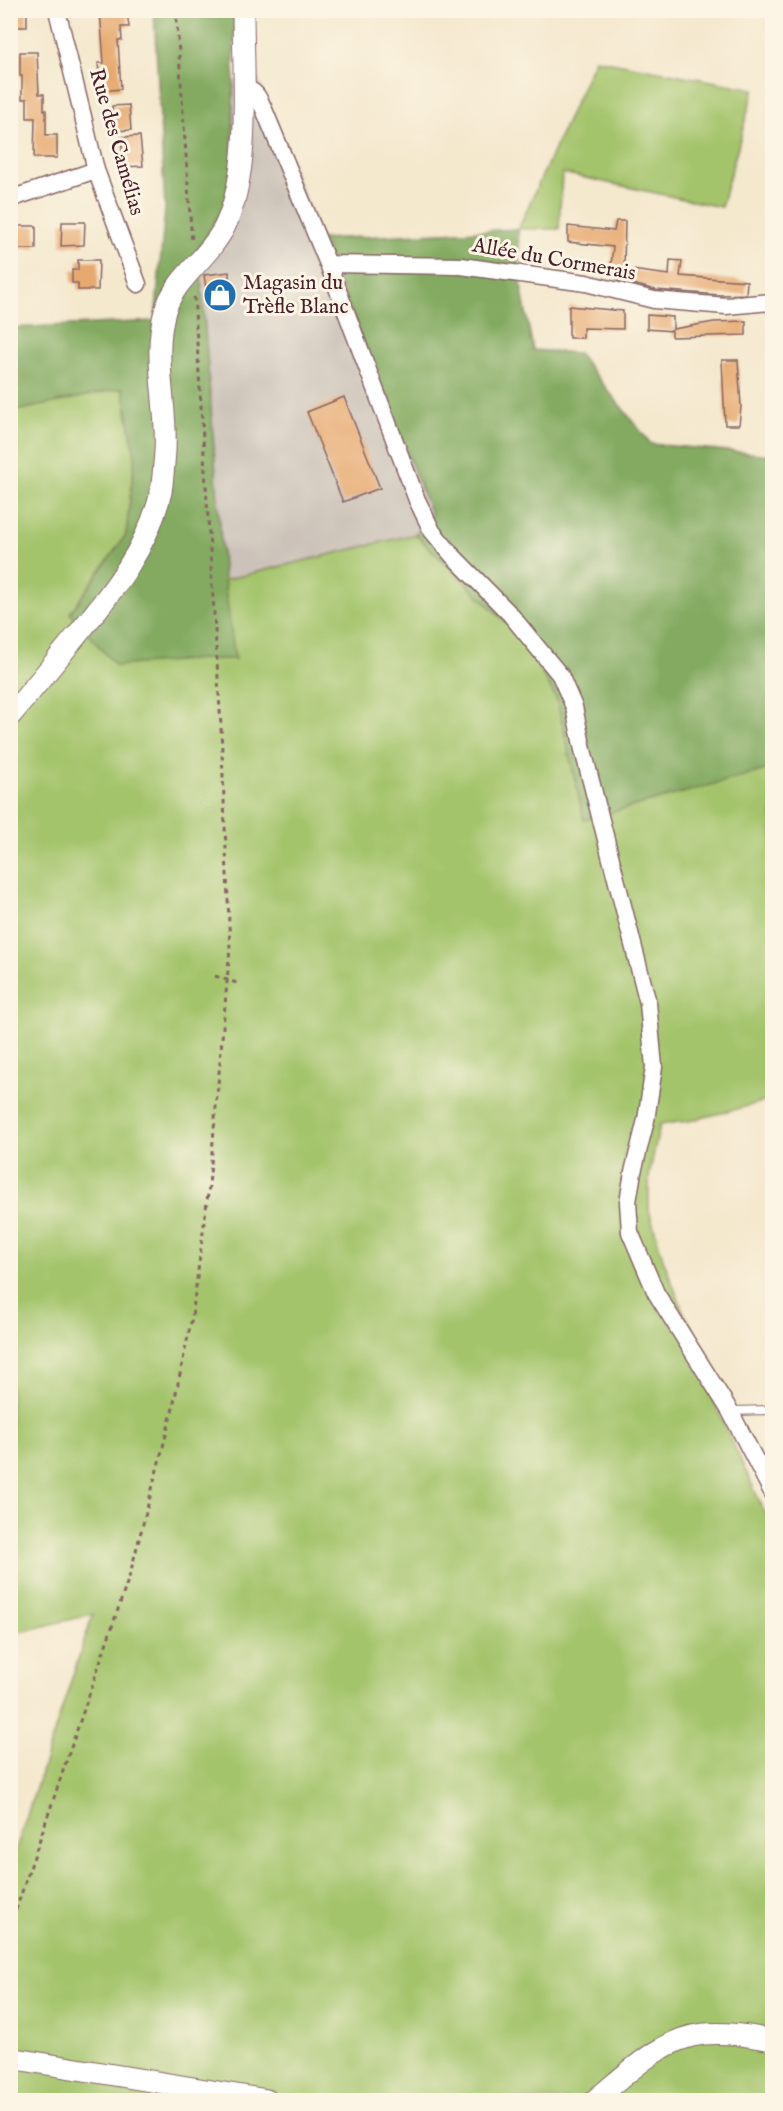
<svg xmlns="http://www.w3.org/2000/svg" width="783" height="2111" viewBox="0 0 783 2111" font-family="'IM FELL English',serif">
<rect width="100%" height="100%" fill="#fcf5e5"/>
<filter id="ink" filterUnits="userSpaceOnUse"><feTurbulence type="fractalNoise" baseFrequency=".0167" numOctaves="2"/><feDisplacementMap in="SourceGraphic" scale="12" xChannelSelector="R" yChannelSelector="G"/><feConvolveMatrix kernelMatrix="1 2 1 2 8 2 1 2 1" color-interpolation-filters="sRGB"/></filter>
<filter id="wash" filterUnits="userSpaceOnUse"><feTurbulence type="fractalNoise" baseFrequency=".008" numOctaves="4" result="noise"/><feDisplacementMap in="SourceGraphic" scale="24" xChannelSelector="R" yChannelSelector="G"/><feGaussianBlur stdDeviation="1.35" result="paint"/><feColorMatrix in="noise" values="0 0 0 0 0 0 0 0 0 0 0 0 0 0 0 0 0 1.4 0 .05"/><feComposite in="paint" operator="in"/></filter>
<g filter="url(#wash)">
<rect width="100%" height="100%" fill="#f4e8cd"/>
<path fill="#ccc2b9" d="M 257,75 L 432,516 L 415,534 L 224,580 L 199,248 L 235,80 Z"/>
<path fill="#a4c46c" stroke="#77724c" stroke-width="1.5" d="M 595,59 L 754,89 L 721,207 L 562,173 L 559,229 L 518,229 Z
M 123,388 L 135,456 L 126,535 L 70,613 L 202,659 L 234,659 L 224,580 L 415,534 L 521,637 L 557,700 L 584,819 L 772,768 L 772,1100 L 689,1121 L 660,1124 L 649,1176 L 649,1210 L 663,1259 L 683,1311 L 731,1399 L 713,1400 L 772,1528 L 772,2100 L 11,2100 L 11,1864 L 93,1614 L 11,1634 L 10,412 Z"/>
<path fill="#83aa60" stroke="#666446" stroke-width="1.5" d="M 154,11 L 235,11 L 232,168 L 225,205 L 199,248 L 224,580 L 235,659 L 202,659 L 116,666 L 70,613 L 126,535 L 135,456 L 123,388 L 11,412 L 10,328 L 155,321 L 165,209 Z
M 518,229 L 521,286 L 533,350 L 578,353 L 651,444 L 771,455 L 772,768 L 584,820 L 557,700 L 521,637 L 415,534 L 432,516 L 322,239 Z"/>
<g id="blocks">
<path fill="#e7a96f" d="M 10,10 L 27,10 L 27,27 L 10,27 Z
M 100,10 L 127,12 L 129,27 L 121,27 L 122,40 L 118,40 L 121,89 L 101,91 L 98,63 L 104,63 Z
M 20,52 L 37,52 L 39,94 L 44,94 L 44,110 L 46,110 L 46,135 L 57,135 L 57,158 L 34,158 L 35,118 L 27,118 L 27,99 L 22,99 L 22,76 L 20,76 Z
M 129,105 L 131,130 L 113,131 L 112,106 Z
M 140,136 L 143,166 L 124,167 L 121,137 Z
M 616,221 L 625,221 L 624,269 L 669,275 L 670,260 L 682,261 L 680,276 L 747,281 L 746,294 L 720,295 L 656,290 L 617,280 L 618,276 L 610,275 L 613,247 L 568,242 L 568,226 L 614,231 Z
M 62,222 L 85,222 L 84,245 L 61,246 Z
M 13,226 L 36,226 L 36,249 L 13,249 Z
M 78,260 L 99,260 L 98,290 L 78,290 L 78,283 L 72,283 L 72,270 L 78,270 Z
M 229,272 L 229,302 L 211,303 L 210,287 L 206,288 L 204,275 Z
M 569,306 L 623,311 L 623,329 L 583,328 L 583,338 L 569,338 Z
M 647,315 L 673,317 L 673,329 L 714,322 L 746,321 L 746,335 L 672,337 L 672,331 L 647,329 Z
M 722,360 L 738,360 L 741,407 L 739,425 L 725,425 Z
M 344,397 L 380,488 L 343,502 L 307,412 Z"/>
</g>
</g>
<g filter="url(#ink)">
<use href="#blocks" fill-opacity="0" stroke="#866564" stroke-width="1.5"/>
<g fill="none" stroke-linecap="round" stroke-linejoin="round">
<g stroke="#866564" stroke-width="10">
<path id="service" d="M 731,1411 L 772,1410"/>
</g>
<g stroke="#866564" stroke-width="19">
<path id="minor" d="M 57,10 L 96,170 L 138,284
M 244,89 C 256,90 258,97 263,107 L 328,264 L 417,500 L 432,531 L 452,555 L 510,614 L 560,675 L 574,707 L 583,750 L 648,1003 L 654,1067 L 646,1120 L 633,1172 L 628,1202 L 630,1232 L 656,1293 L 730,1411 L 772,1492
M 10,199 L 96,170
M 328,264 L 461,266 L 586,283 L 654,300 L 726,306 L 772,302"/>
</g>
<g stroke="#866564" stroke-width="23">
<path id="tertiary" d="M 10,716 C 33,689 55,662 77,635 C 112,592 148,548 161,492 C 163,479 164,464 165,451 C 168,405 152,357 165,311 C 174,279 210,257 225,226 C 252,169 243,74 243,10
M 10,2058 L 267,2100
M 595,2100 C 626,2075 661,2038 704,2034 C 727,2032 750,2036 772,2040"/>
</g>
<path stroke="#866564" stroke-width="3" stroke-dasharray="4.5 4.5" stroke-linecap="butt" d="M 176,10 L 192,243
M 215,976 L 240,984
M 10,1927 L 130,1574 L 172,1412 L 192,1317 L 209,1186 L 230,948 L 221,726 L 194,294"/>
<use href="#service" stroke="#fff" stroke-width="8"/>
<use href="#minor" stroke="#fff" stroke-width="16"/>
<use href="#tertiary" stroke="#fff" stroke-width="21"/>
</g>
</g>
<defs>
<g id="shop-disc" transform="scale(1.725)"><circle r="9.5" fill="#1f6fb2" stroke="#fcf5e5"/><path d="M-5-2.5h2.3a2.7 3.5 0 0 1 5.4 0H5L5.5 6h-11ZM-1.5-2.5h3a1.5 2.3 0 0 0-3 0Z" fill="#fff"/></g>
</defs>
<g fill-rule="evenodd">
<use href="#shop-disc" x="220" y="295"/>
</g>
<g text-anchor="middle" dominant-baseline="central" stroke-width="6" stroke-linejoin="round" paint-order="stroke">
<g font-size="21" fill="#4a1f2b" stroke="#fcf5e5">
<text transform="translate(116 142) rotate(74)">Rue des Camélias</text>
<text transform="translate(554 260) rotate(10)">Allée du Cormerais</text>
</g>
<g font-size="21" fill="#4a1f2b" stroke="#fcf5e5" text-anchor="start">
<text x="243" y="283">Magasin du<tspan x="243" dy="24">Trèfle Blanc</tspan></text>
</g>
</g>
<rect width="783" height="2111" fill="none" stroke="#fcf5e5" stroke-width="36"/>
</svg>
